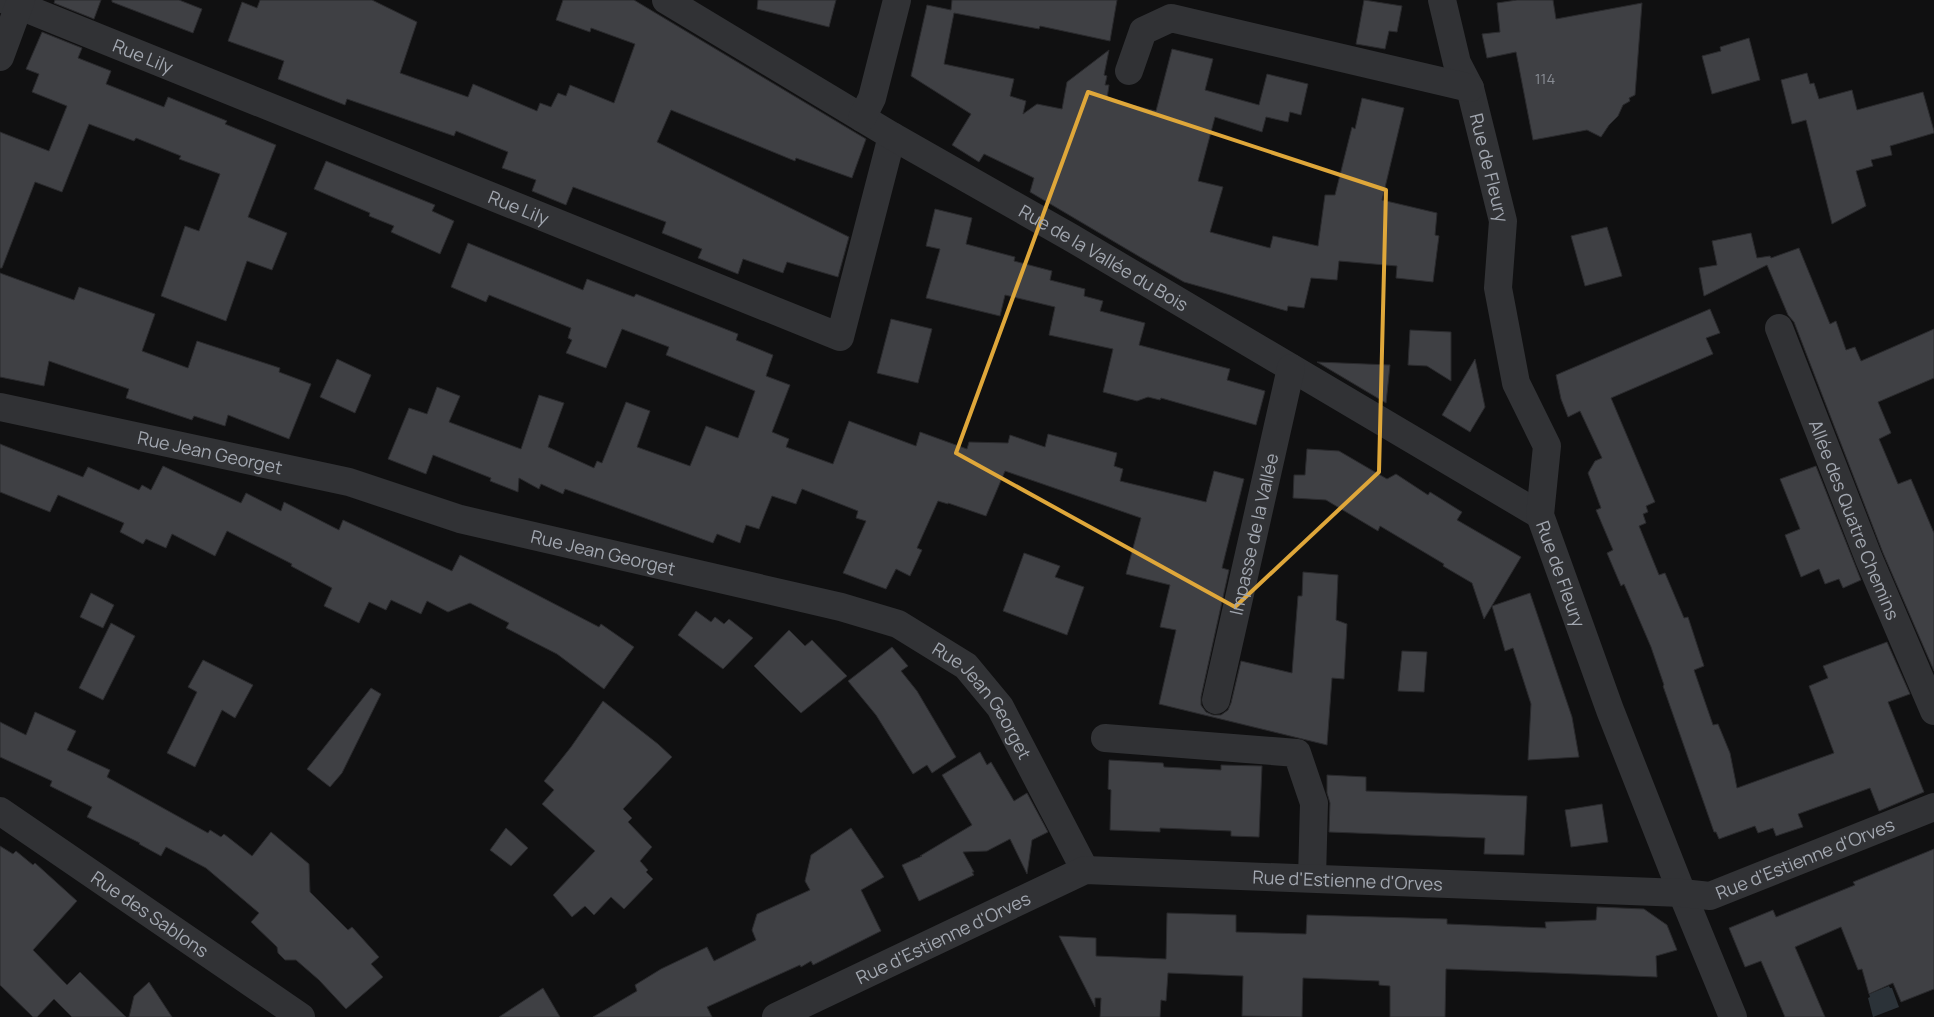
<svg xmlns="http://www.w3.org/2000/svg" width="1934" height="1017" viewBox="0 0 1934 1017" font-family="Manrope,sans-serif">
<rect width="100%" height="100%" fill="#101011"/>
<path fill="#2b3238" d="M 1889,986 L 1890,988 L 1892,988 L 1899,1007 L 1873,1017 L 1868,998 L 1870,997 L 1869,994 Z"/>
<path fill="#3f4044" stroke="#2a2a2d" d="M 55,0 L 101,0 L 94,19 L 54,3 Z
M 112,0 L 179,0 L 202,9 L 193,33 L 112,2 Z
M 260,0 L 372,0 L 417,22 L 400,73 L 468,97 L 473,84 L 537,111 L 540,103 L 551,107 L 558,93 L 566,96 L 570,85 L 614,103 L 635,44 L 591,28 L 590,32 L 556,20 L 563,0 L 634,0 L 866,139 L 852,178 L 796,158 L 795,161 L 671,110 L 657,142 L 849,237 L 838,277 L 787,262 L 783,273 L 743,259 L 738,274 L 698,258 L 702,249 L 662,233 L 666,222 L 573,187 L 566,205 L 532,191 L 536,180 L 502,168 L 508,152 L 456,131 L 454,136 L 347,99 L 345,105 L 278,79 L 284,61 L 228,41 L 242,2 L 257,8 Z
M 758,0 L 836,0 L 829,27 L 757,9 Z
M 952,0 L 1117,0 L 1110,41 L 1040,26 L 1039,29 L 954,13 L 944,64 L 1014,79 L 1010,96 L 1026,101 L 1023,114 L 1037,104 L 1062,109 L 1067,82 L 1109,50 L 1104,75 L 1107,76 L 1105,85 L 1109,85 L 1107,99 L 1156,111 L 1172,49 L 1213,59 L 1205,90 L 1259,105 L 1267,74 L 1308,84 L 1301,115 L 1290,112 L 1288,122 L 1266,117 L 1262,132 L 1215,117 L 1198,181 L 1223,187 L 1210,232 L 1270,248 L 1273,236 L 1318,246 L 1325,195 L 1335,195 L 1352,127 L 1355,129 L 1362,98 L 1404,108 L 1382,200 L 1437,213 L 1435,235 L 1439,236 L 1433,282 L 1396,278 L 1397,266 L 1339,261 L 1337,280 L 1311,278 L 1304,308 L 1288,306 L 1287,311 L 1184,282 L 1140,257 L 1030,192 L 1034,178 L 984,154 L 979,162 L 952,145 L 971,114 L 911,76 L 927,5 L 951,10 Z
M 1364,0 L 1402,6 L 1397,32 L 1389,31 L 1385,49 L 1356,44 Z
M 1517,0 L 1553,0 L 1556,19 L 1642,3 L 1635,95 L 1629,98 L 1630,101 L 1623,105 L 1618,116 L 1609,125 L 1601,137 L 1587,130 L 1533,140 L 1516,52 L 1487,58 L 1482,34 L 1500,32 L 1497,3 Z
M 42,32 L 82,48 L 78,58 L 111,71 L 106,84 L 164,107 L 168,97 L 227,121 L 225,124 L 276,145 L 248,217 L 287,233 L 272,270 L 247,261 L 226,321 L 161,296 L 185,226 L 199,231 L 220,174 L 179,159 L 181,156 L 136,138 L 134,141 L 89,124 L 62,192 L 35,182 L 2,268 L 0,268 L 0,132 L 49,151 L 67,106 L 32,92 L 39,74 L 26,69 Z
M 1749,38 L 1760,80 L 1712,94 L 1702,56 L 1721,51 L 1720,47 Z
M 1807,73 L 1810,84 L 1814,83 L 1819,99 L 1852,90 L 1857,110 L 1923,92 L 1934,131 L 1934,133 L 1890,146 L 1892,155 L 1871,160 L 1873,166 L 1856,171 L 1866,206 L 1832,224 L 1806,120 L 1792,124 L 1781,80 Z
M 326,161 L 435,205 L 432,211 L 454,221 L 440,254 L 391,232 L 394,226 L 369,216 L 370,213 L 314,189 Z
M 935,209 L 972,218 L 966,244 L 1015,257 L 1014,261 L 1052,271 L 1050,280 L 1085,289 L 1084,296 L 1103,301 L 1100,311 L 1145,323 L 1139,345 L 1230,369 L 1227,380 L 1265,391 L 1256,425 L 1161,398 L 1160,400 L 1148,397 L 1137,401 L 1103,392 L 1113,349 L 1049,335 L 1055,307 L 1005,295 L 1000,316 L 926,298 L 940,249 L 926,246 Z
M 1607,227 L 1622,276 L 1585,286 L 1571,236 Z
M 1751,233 L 1757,258 L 1770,256 L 1771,258 L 1799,248 L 1830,324 L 1836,321 L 1846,350 L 1855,347 L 1861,361 L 1934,329 L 1934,378 L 1878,402 L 1891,433 L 1879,439 L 1898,484 L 1911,479 L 1934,533 L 1934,671 L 1883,553 L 1794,322 L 1788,315 L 1767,265 L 1704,296 L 1699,268 L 1717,265 L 1712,241 Z
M 468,243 L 583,290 L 587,279 L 634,297 L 636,294 L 738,334 L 736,340 L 773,355 L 766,376 L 790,385 L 772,432 L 789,439 L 786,447 L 833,464 L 849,421 L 916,446 L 920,432 L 967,449 L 969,442 L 1008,443 L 1010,435 L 1045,447 L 1048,434 L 1117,453 L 1114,466 L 1123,469 L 1120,481 L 1206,502 L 1214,471 L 1244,479 L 1222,568 L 1229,570 L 1201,697 L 1201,705 L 1206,712 L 1213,715 L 1221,715 L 1228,710 L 1231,703 L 1241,661 L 1292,673 L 1298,596 L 1302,596 L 1303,572 L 1338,575 L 1336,620 L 1347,624 L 1344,679 L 1332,678 L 1327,745 L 1159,704 L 1176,630 L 1160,627 L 1170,585 L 1126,574 L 1141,518 L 1005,471 L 986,516 L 948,503 L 948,504 L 938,501 L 917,548 L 922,550 L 910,576 L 896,569 L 886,589 L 843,573 L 866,521 L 856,518 L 858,511 L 802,489 L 796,504 L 772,496 L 759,529 L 746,525 L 740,543 L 717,534 L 713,543 L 590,498 L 565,489 L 563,494 L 541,484 L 539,489 L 519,478 L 518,492 L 490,481 L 491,478 L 433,455 L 426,474 L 388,459 L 409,408 L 427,414 L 437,387 L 460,396 L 449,422 L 521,449 L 539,395 L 564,403 L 548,447 L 594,468 L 597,461 L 602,463 L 626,402 L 650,411 L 637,447 L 690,466 L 706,426 L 738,438 L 755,391 L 666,355 L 669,347 L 622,329 L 606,368 L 566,353 L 572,340 L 568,338 L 571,328 L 489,295 L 486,302 L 451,287 Z
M 0,273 L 74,300 L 79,287 L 155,314 L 142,351 L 188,368 L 197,341 L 280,368 L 279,372 L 311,384 L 289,439 L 228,415 L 225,426 L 194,416 L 192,420 L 126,398 L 129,389 L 49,361 L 44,386 L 0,377 Z
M 1710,309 L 1720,333 L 1706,338 L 1713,354 L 1611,398 L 1655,502 L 1646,506 L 1648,512 L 1643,514 L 1646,523 L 1639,526 L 1659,575 L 1665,573 L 1684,618 L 1688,617 L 1704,666 L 1694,670 L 1713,725 L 1718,724 L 1730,753 L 1737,788 L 1834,753 L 1809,686 L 1828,678 L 1823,666 L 1887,642 L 1910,694 L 1888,702 L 1924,792 L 1879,811 L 1870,788 L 1798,814 L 1803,827 L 1776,836 L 1773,828 L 1758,833 L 1755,826 L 1719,839 L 1716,832 L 1714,832 L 1663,686 L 1664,685 L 1651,647 L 1624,584 L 1621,586 L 1607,553 L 1613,550 L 1596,510 L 1601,508 L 1588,473 L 1595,461 L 1602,458 L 1580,411 L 1568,417 L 1561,399 L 1556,375 Z
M 891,319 L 932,329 L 918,383 L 877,373 Z
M 1410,330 L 1451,332 L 1451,381 L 1427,366 L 1408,365 Z
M 337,359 L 371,375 L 355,413 L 320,397 Z
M 1475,359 L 1485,407 L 1470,432 L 1442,415 Z
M 1317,362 L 1390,365 L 1386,403 Z
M 0,444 L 83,477 L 88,467 L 139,490 L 142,485 L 151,490 L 163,466 L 241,503 L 246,493 L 281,511 L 284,502 L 339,530 L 343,520 L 452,571 L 460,555 L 599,627 L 601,624 L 634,647 L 604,689 L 557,654 L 506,628 L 509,623 L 470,603 L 448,612 L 427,601 L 421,614 L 391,600 L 386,610 L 369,602 L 359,623 L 324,606 L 332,588 L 291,566 L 292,564 L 227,531 L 215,556 L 172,534 L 166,548 L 146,539 L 143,544 L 120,532 L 124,523 L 58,495 L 50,512 L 0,492 Z
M 1307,449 L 1339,451 L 1387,479 L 1396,474 L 1428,495 L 1430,492 L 1462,512 L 1457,520 L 1521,557 L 1484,619 L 1472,583 L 1443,566 L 1444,564 L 1380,526 L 1378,531 L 1326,500 L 1293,498 L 1294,475 L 1305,475 Z
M 1816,466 L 1861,580 L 1843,588 L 1839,579 L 1825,584 L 1819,569 L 1801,577 L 1785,535 L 1800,529 L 1780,479 Z
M 1024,553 L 1060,566 L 1055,577 L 1084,587 L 1067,635 L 1003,611 Z
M 91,593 L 114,605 L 103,628 L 80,617 Z
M 1530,593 L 1572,717 L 1579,757 L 1528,760 L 1531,704 L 1513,648 L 1505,651 L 1492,606 Z
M 696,611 L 711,622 L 715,617 L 724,624 L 729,619 L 753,638 L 723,669 L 678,635 Z
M 111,623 L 135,636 L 103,700 L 79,688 Z
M 789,630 L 805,646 L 812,640 L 847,676 L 801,713 L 754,666 Z
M 892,647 L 908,666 L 901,671 L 917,691 L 956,757 L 932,773 L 927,765 L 913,774 L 876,715 L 848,681 Z
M 1402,651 L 1427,652 L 1424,692 L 1398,691 Z
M 203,660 L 253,685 L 235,718 L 222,710 L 195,767 L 167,753 L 197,692 L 188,687 Z
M 371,688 L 381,694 L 342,773 L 330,787 L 307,769 Z
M 603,701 L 658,744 L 672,757 L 623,809 L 632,818 L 628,822 L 652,847 L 640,861 L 648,870 L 646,872 L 653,879 L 624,909 L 611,897 L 594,915 L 585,906 L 572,917 L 553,895 L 595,851 L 542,804 L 554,790 L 544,781 L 571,747 Z
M 35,712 L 76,731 L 67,750 L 110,770 L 107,777 L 208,833 L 210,830 L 221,837 L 224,834 L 252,856 L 271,832 L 309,864 L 310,892 L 348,930 L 352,927 L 379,957 L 371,964 L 383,977 L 346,1009 L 319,980 L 296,960 L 285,960 L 278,953 L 277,947 L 251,922 L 259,913 L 206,868 L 166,847 L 161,856 L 139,844 L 140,843 L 87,817 L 92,807 L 50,786 L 52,781 L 0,757 L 0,722 L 26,735 Z
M 980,752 L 987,765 L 991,762 L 1014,801 L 1027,793 L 1048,832 L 1032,840 L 1027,874 L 1010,839 L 987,851 L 963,852 L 974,872 L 972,872 L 974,875 L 919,901 L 902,865 L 922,856 L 920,856 L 972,825 L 942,775 Z
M 1109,760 L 1163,763 L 1164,767 L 1221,770 L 1221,765 L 1262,766 L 1259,837 L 1231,836 L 1231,831 L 1160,828 L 1160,832 L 1110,830 L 1111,790 L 1108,789 Z
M 1327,775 L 1366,777 L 1366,791 L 1527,796 L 1524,855 L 1484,854 L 1485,838 L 1329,832 L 1330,803 L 1327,793 Z
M 1602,804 L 1608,842 L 1571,847 L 1565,810 Z
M 506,828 L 528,848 L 511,866 L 490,850 Z
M 851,828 L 884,877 L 861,890 L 881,931 L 813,965 L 811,961 L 801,967 L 800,965 L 707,1007 L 712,1017 L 593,1017 L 637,991 L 635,985 L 661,969 L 707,947 L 714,961 L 756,940 L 752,930 L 757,914 L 810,890 L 805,881 L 811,855 Z
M 0,846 L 13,854 L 16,851 L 33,865 L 35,863 L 77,901 L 33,950 L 67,985 L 80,972 L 126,1017 L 72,1017 L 54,999 L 37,1017 L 33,1017 L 0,985 Z
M 1934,849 L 1934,989 L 1901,1002 L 1893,983 L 1869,994 L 1862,969 L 1858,970 L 1841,927 L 1795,947 L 1825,1017 L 1785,1017 L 1761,961 L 1745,967 L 1729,928 L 1773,910 L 1776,917 L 1855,885 L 1853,882 Z
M 1597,907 L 1644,909 L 1667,925 L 1677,950 L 1656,956 L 1657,977 L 1446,969 L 1445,1017 L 1390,1017 L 1390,986 L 1379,985 L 1379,981 L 1303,978 L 1302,1017 L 1242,1016 L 1243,976 L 1168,973 L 1166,1001 L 1161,1000 L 1160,1017 L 1100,1017 L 1101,998 L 1095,998 L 1095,1007 L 1059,936 L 1096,938 L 1096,956 L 1166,959 L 1167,913 L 1236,915 L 1236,932 L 1306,934 L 1307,915 L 1447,919 L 1447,924 L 1546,928 L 1545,922 L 1596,920 Z
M 149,982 L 172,1017 L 129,1017 L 134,996 Z
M 543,988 L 560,1017 L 499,1017 Z"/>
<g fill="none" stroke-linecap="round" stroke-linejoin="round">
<g stroke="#313235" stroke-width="28">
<path id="s1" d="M 5,0 L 840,337 L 892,136"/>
<path id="s2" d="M 666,0 L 892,136 L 1070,237 L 1540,515"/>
<path id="s3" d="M 1442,0 L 1457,63 L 1470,88 L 1503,221 L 1498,288 L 1516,383 L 1547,446 L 1540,515 L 1610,710 L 1682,893 L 1733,1017"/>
<path d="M 0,57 L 21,0"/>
<path d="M 1129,71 L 1143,31 L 1171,18 L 1470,88"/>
<path d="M 862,118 L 872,98 L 897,0"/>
<path id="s4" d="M 1779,328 L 1869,559 L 1934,711"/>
<path id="s5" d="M 0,407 L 349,482 L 460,519 L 841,607 L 898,624 L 966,666 L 1000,707 L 1085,870"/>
<path id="s6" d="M 1216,700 L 1291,368"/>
<path d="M 1105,738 L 1297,753 L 1314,803 L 1312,878"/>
<path id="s7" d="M 0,811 L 301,1017"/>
<path id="s8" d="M 776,1017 L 1085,870 L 1682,893 L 1710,896 L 1934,807"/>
</g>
</g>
<path fill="none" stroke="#dfa73a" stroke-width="4" stroke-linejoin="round" d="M 1088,92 L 1386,190 L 1379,472 L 1235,607 L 956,453 Z"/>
<g text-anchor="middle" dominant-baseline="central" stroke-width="4" stroke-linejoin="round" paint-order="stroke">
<g font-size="15" fill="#898d95">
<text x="1545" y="78">114</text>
</g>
<g font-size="18" fill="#a2a7b0" stroke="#0b0b0c">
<text stroke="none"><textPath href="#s1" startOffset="149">Rue Lily</textPath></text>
<text stroke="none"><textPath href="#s3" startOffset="175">Rue de Fleury</textPath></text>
<text stroke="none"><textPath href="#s1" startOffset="554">Rue Lily</textPath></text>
<text stroke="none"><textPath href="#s2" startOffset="508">Rue de la Vallée du Bois</textPath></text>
<text stroke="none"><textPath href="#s5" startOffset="215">Rue Jean Georget</textPath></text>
<text stroke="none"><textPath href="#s4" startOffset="206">Allée des Quatre Chemins</textPath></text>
<text stroke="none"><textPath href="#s6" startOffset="170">Impasse de la Vallée</textPath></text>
<text stroke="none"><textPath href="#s5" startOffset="621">Rue Jean Georget</textPath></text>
<text stroke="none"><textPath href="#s3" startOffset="596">Rue de Fleury</textPath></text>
<text stroke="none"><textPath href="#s5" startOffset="1041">Rue Jean Georget</textPath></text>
<text stroke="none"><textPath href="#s8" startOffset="1070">Rue d'Estienne d'Orves</textPath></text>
<text stroke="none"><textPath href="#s8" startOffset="605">Rue d'Estienne d'Orves</textPath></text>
<text stroke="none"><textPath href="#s7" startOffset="182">Rue des Sablons</textPath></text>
<text stroke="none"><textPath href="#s8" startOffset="185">Rue d'Estienne d'Orves</textPath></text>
</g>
</g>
</svg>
